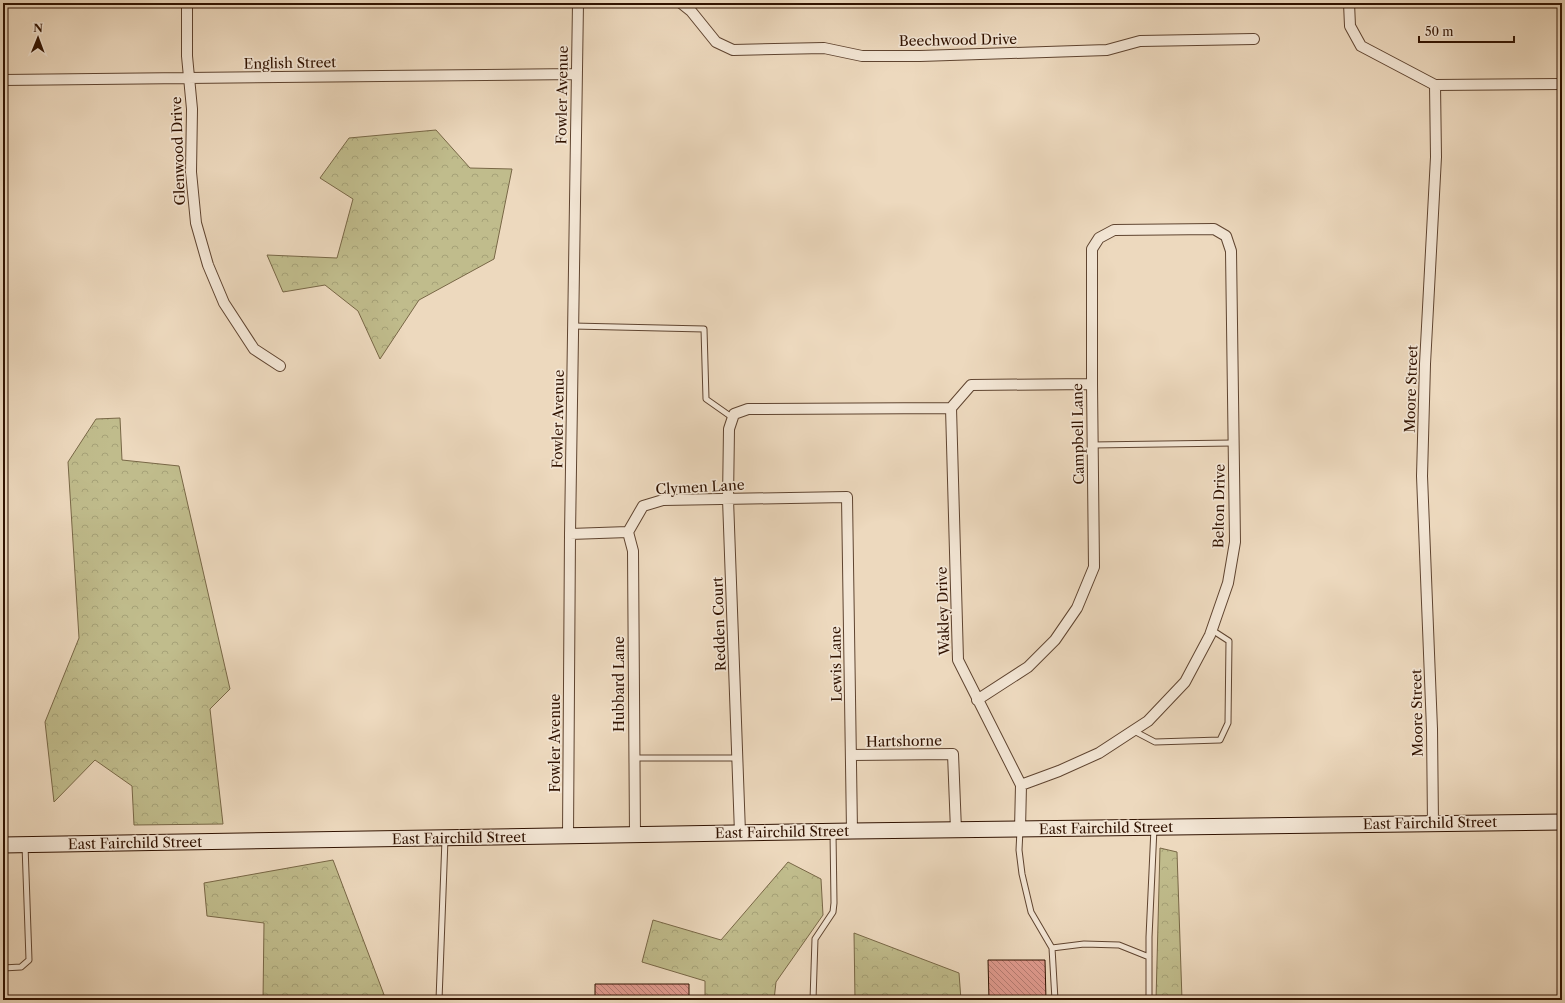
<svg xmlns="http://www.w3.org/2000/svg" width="1565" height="1003" viewBox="0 0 1565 1003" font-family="'Libre Caslon Text',serif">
<defs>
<pattern id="forest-crowns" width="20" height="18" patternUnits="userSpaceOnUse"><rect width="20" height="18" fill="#c0bc8c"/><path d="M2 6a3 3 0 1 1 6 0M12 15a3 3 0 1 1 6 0" fill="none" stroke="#a5a177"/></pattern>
<pattern id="building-back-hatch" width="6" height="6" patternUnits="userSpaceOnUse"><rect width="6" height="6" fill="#df9a8e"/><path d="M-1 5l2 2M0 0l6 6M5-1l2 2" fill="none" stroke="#b57c72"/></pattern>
</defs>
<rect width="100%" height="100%" fill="#edd9be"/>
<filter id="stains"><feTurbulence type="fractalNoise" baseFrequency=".005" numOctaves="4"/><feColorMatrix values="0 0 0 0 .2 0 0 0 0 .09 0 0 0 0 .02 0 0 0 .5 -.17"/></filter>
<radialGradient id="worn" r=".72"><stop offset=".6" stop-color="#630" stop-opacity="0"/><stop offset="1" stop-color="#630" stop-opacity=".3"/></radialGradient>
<path fill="url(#forest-crowns)" stroke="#786746" d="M 436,130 L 470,168 L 512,169 L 494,259 L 419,300 L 380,359 L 358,311 L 325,285 L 283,292 L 267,255 L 337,258 L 353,199 L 320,178 L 349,138 Z
M 120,418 L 122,460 L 179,466 L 230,689 L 210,709 L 223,824 L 134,825 L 132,786 L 95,760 L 54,802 L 45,722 L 79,638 L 68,462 L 96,419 Z
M 1160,848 L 1177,852 L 1182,1000 L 1156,1000 Z
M 333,860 L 386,1000 L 263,1000 L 264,923 L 207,916 L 204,883 Z
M 788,862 L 821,879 L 823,915 L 776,982 L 774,1000 L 705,1000 L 705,981 L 642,962 L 653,920 L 721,940 Z
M 854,933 L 959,973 L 961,1000 L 855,1000 Z"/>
<path fill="url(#building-back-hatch)" stroke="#301200" d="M 988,960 L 1045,960 L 1046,1000 L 989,1000 Z
M 595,984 L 689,984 L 689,1000 L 595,1000 Z"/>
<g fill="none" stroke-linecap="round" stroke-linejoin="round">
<g stroke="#5f4430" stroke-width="7">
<path id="lane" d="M 573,326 L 704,329 L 706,399 L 733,418
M 1092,445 L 1233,443
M 1134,731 L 1155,742 L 1220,740 L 1228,723 L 1229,641 L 1212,630
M 634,758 L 738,758
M 1020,830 L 1019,850 L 1022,874 L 1031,912 L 1052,948 L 1055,1000
M 1052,948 L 1084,944 L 1119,945 L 1149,957
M 3,968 L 21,967 L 29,960 L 25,845
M 439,1000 L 445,839
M 813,1000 L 815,939 L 833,912 L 834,903 L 833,833
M 1149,1000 L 1149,937 L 1154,828"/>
</g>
<g stroke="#5f4430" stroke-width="12">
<path id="street" d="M 187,3 L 187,56 L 192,109 L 191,172 L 196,223 L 208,265 L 224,303 L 254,349 L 280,366
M 681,3 L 691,11 L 716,42 L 733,50 L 824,48 L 862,56 L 920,56 L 1107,50 L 1140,41 L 1254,39
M 1349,3 L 1350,26 L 1361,46 L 1435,85 L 1436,157 L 1425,364 L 1422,476 L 1432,729 L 1433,823
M 3,80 L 576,74
M 1435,85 L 1562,84
M 628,532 L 633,551 L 635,835
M 570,534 L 628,532 L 643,506 L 663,500 L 847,497 L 852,831
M 977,700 L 1028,667 L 1055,640 L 1077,608 L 1094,567 L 1092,384 L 1092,249 L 1099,238 L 1114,230 L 1214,229 L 1226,236 L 1231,251 L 1235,542 L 1228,583 L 1210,635 L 1185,682 L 1148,721 L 1099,753 L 1059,771 L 1021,785
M 851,755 L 953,754 L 956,830
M 1020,829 L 1021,785 L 958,660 L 951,408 L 971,385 L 1092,384
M 740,833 L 728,499 L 729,429 L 734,414 L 748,409 L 951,408
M 568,836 L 570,534 L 578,3"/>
</g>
<g stroke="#301200" stroke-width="17">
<path id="secondary" d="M 3,845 L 852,831 L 1562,822"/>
</g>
<use href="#lane" stroke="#f3e6d5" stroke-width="5"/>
<use href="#street" stroke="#f3e6d5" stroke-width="10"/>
<use href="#secondary" stroke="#f3e6d5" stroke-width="15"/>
</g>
<g text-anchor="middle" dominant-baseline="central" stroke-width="3.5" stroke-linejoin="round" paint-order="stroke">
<g font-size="14" fill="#301200" stroke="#f3e6d5">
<text transform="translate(958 40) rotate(-1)">Beechwood Drive</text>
<text transform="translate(290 63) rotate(-1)">English Street</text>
<text transform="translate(562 95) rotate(-89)">Fowler Avenue</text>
<text transform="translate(178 151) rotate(-92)">Glenwood Drive</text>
<text transform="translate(1411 389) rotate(-88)">Moore Street</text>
<text transform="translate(558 419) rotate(-89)">Fowler Avenue</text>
<text transform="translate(1078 434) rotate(-91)">Campbell Lane</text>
<text transform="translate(700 487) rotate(-3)">Clymen Lane</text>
<text transform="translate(1219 506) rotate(-89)">Belton Drive</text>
<text transform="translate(943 611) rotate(-92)">Wakley Drive</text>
<text transform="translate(719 624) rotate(-92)">Redden Court</text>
<text transform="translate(836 664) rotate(-91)">Lewis Lane</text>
<text transform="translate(619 684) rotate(-90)">Hubbard Lane</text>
<text transform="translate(1417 713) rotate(-91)">Moore Street</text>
<text transform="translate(904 741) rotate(-1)">Hartshorne</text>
<text transform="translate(555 743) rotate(-90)">Fowler Avenue</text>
<text transform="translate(1430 823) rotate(-1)">East Fairchild Street</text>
<text transform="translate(1106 828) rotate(-1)">East Fairchild Street</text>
<text transform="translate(782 832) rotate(-1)">East Fairchild Street</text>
<text transform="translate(459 838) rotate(-1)">East Fairchild Street</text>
<text transform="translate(135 843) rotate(-1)">East Fairchild Street</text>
</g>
</g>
<rect width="1565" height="1003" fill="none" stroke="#edd9be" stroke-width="16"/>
<rect x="4" y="4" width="1557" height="995" fill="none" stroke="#301200" stroke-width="2"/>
<rect x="8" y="8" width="1549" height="987" fill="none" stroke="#301200"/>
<g transform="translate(38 38) rotate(1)" stroke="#f3e6d5" stroke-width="3" paint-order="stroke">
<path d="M0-3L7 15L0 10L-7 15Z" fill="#301200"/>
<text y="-6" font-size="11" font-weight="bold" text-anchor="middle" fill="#301200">N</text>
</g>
<path d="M1419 36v6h95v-6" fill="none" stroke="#301200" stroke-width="2"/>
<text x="1425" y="36" font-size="12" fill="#301200" stroke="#f3e6d5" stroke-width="3" paint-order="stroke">50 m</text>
<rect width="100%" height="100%" filter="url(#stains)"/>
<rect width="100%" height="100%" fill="url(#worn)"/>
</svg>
